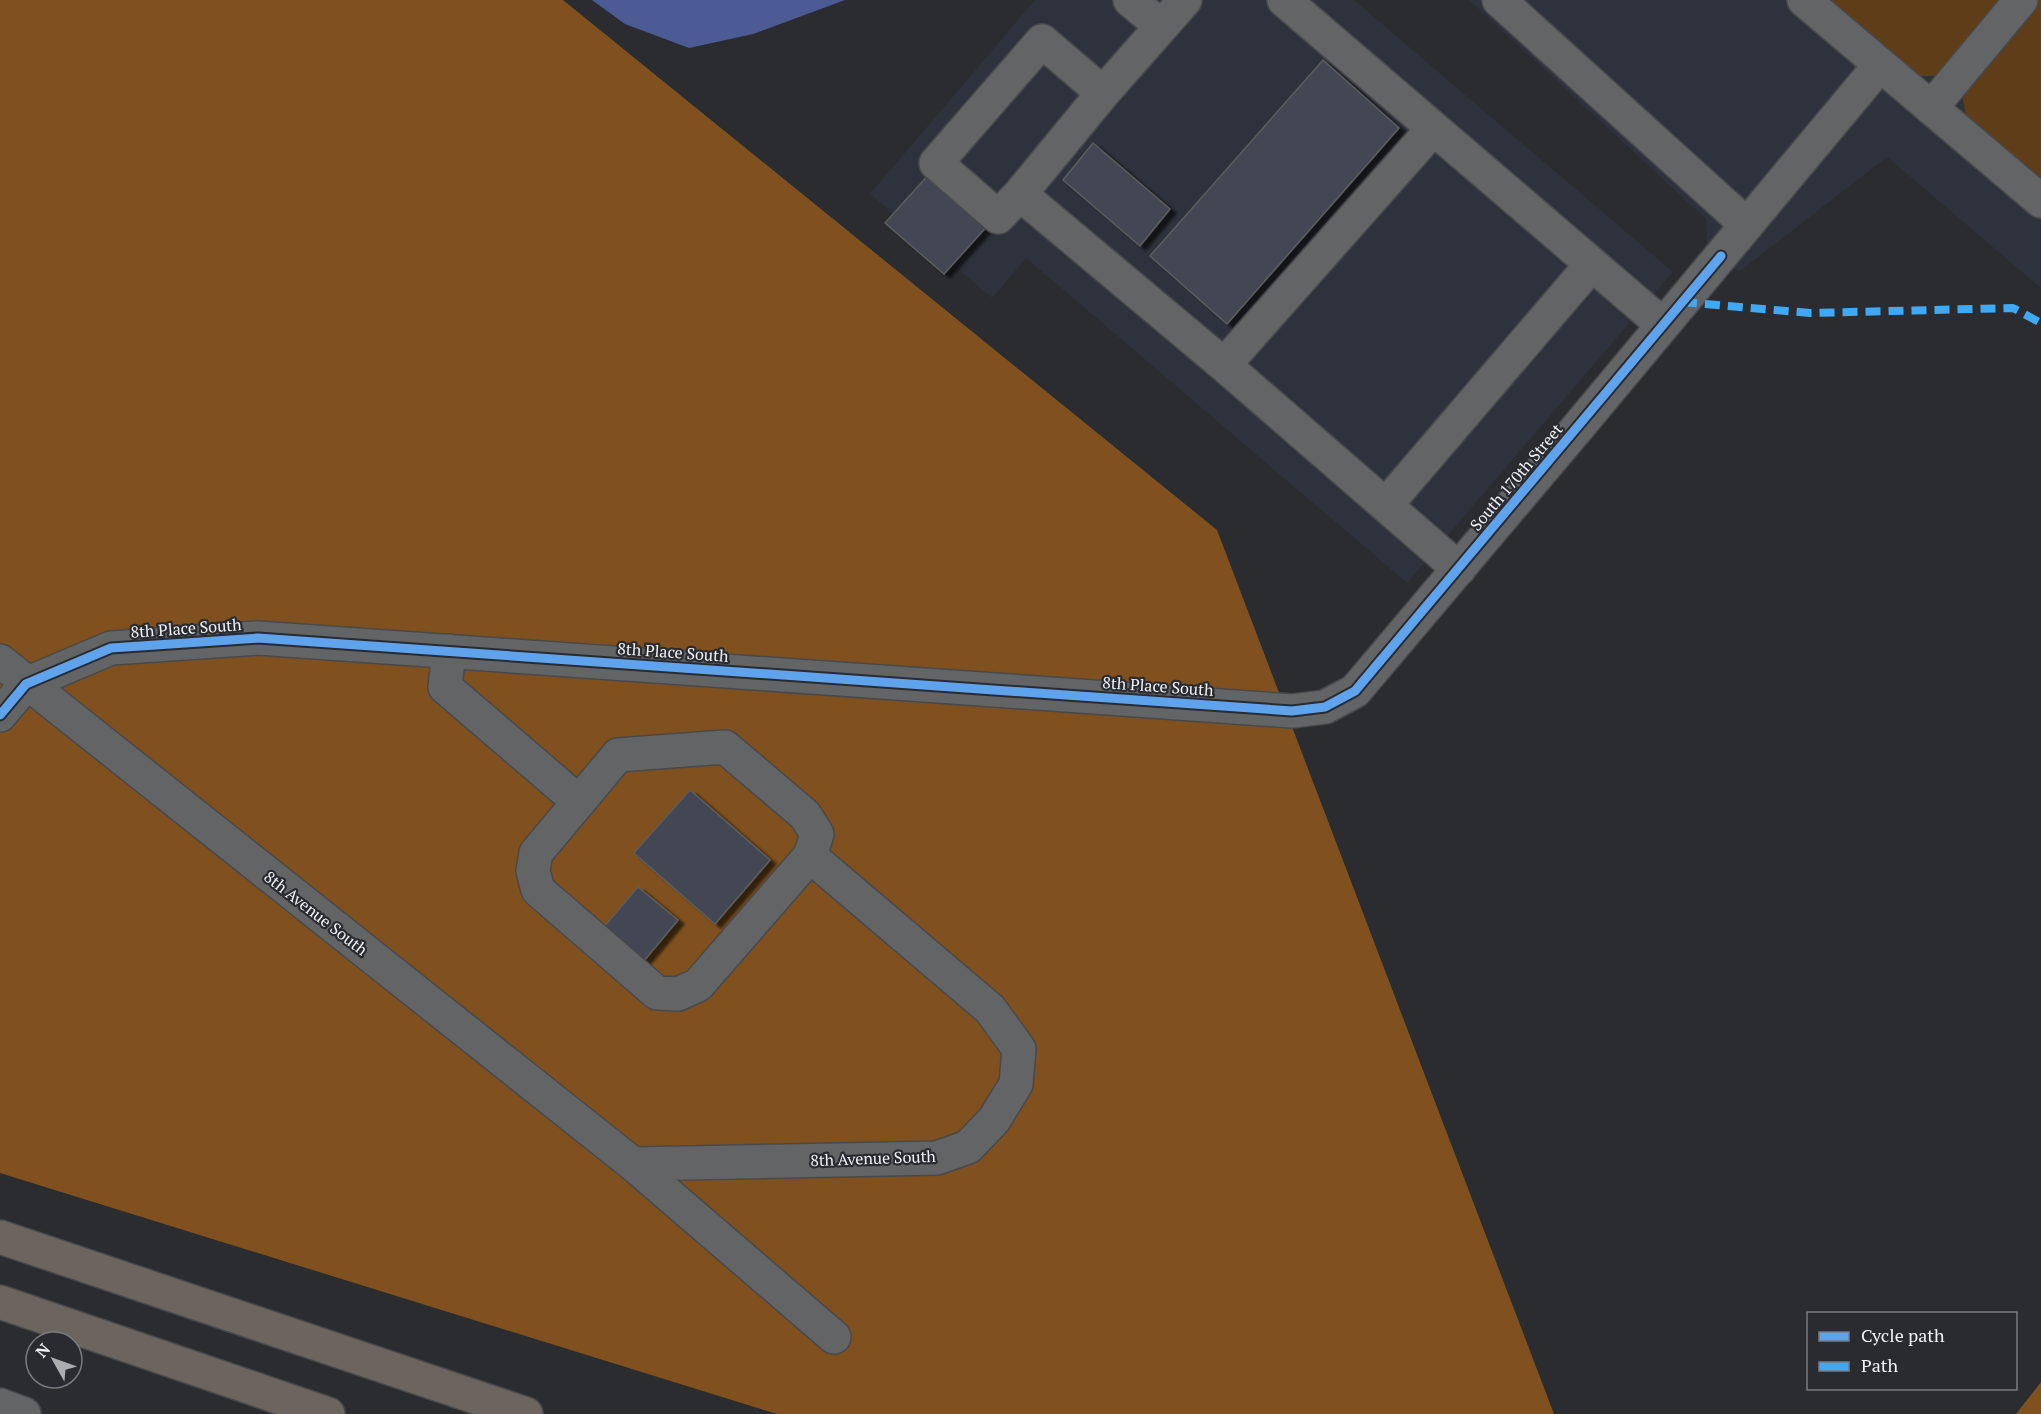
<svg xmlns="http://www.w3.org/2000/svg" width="2041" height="1414" viewBox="0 0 2041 1414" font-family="'PT Serif',serif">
<defs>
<filter id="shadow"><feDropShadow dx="6" dy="4" stdDeviation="1.5" flood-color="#0009"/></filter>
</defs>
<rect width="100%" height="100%" fill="#2b2c2f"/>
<path fill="#2e323c" d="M 1035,0 L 1354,0 L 1673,272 L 1407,583 L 1026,258 L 992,298 L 870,194 Z
M 1469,0 L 2041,0 L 2041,288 L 1887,157 L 1739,272 L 1707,243 L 1706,219 Z"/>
<path fill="#603d19" d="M 1831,0 L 2009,0 L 1944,76 L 1921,76 Z
M 2033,0 L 2041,0 L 2041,179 L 1966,115 L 1960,86 Z"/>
<path fill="#80511e" d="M 0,0 L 563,0 L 1217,530 L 1554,1414 L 777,1414 L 0,1173 Z
M 2041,1382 L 2041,1414 L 2016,1414 Z"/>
<path fill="#4c5b94" d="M 592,0 L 845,0 L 753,34 L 689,48 L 625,24 Z"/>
<path fill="#434652" stroke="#5c5d5f" stroke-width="1.5" filter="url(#shadow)" d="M 1323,60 L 1399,128 L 1227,324 L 1150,256 Z
M 1093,143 L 1170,209 L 1140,246 L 1063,180 Z
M 931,172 L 990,223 L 944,274 L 885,223 Z
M 690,790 L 770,860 L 715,924 L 634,853 Z
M 638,887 L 678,920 L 643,962 L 603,928 Z"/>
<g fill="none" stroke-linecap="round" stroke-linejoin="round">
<g stroke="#48494c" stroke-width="36">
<path id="minor" d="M 1130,0 L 1161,26
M 1185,0 L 1103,93 L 1020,194 L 1224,365 L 1459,569
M 1284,0 L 1663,325
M 1499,0 L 1747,225
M 1804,0 L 2041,201
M 1931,108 L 2021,0
M 1020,194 L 998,217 L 936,163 L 1042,41 L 1103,93
M 1224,365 L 1433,129
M 1386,505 L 1592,264
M 449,651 L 445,687 L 579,802
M 0,661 L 633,1164 L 834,1337
M 0,715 L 26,684 L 111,648 L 258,638 L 1292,711 L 1325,707 L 1355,691 L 1579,426 L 1880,65
M 725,747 L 805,815 L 817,834 L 810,856 L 698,985 L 678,994 L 657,993 L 538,890 L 533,871 L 536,853 L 618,755 Z
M 633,1164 L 937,1158 L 968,1147 L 994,1120 L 1016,1084 L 1019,1049 L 990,1009 L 810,856
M 0,1405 L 24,1414"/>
</g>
<g stroke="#48494c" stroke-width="36">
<path id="highway" d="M 0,1237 L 526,1414
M 0,1302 L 328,1414"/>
</g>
<use href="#minor" stroke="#636466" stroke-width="33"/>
<use href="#highway" stroke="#6c655f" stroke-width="33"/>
<path stroke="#3fa9f5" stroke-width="8" stroke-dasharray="15 8" stroke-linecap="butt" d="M 1682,302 L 1810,313 L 2013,308 L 2041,323"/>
<g stroke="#292b31" stroke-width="13">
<path id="cycleway" d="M 0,715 L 26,684 L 111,648 L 258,638 L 1292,711 L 1325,707 L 1355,691 L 1721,256"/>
</g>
<use href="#cycleway" stroke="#60a3ed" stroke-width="9"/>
</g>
<g text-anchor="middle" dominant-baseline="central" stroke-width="4.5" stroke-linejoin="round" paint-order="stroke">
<g font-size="16" fill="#f0f2f5" stroke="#292b31">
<text transform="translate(1516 477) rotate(-50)">South 170th Street</text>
<text transform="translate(186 628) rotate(-4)">8th Place South</text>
<text transform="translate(673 652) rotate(4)">8th Place South</text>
<text transform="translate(1158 686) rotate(4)">8th Place South</text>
<text transform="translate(316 913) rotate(38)">8th Avenue South</text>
<text transform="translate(873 1158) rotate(-2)">8th Avenue South</text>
</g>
</g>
<rect x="1807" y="1312" width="210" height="78" fill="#292b31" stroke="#797b7f" stroke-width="1.5"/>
<rect x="1819" y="1332" width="30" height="9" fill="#60a3ed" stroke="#797b7f" stroke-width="1.5"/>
<text x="1861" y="1342" font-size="18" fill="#f0f2f5">Cycle path</text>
<rect x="1819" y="1362" width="30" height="9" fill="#3fa9f5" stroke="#797b7f" stroke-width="1.5"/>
<text x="1861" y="1372" font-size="18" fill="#f0f2f5">Path</text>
<g transform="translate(54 1360) rotate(310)"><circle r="28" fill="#292b31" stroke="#797b7f" stroke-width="1.5"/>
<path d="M0-4.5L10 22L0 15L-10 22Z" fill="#abadb0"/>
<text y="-9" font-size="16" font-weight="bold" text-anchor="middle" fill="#f0f2f5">N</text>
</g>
</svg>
